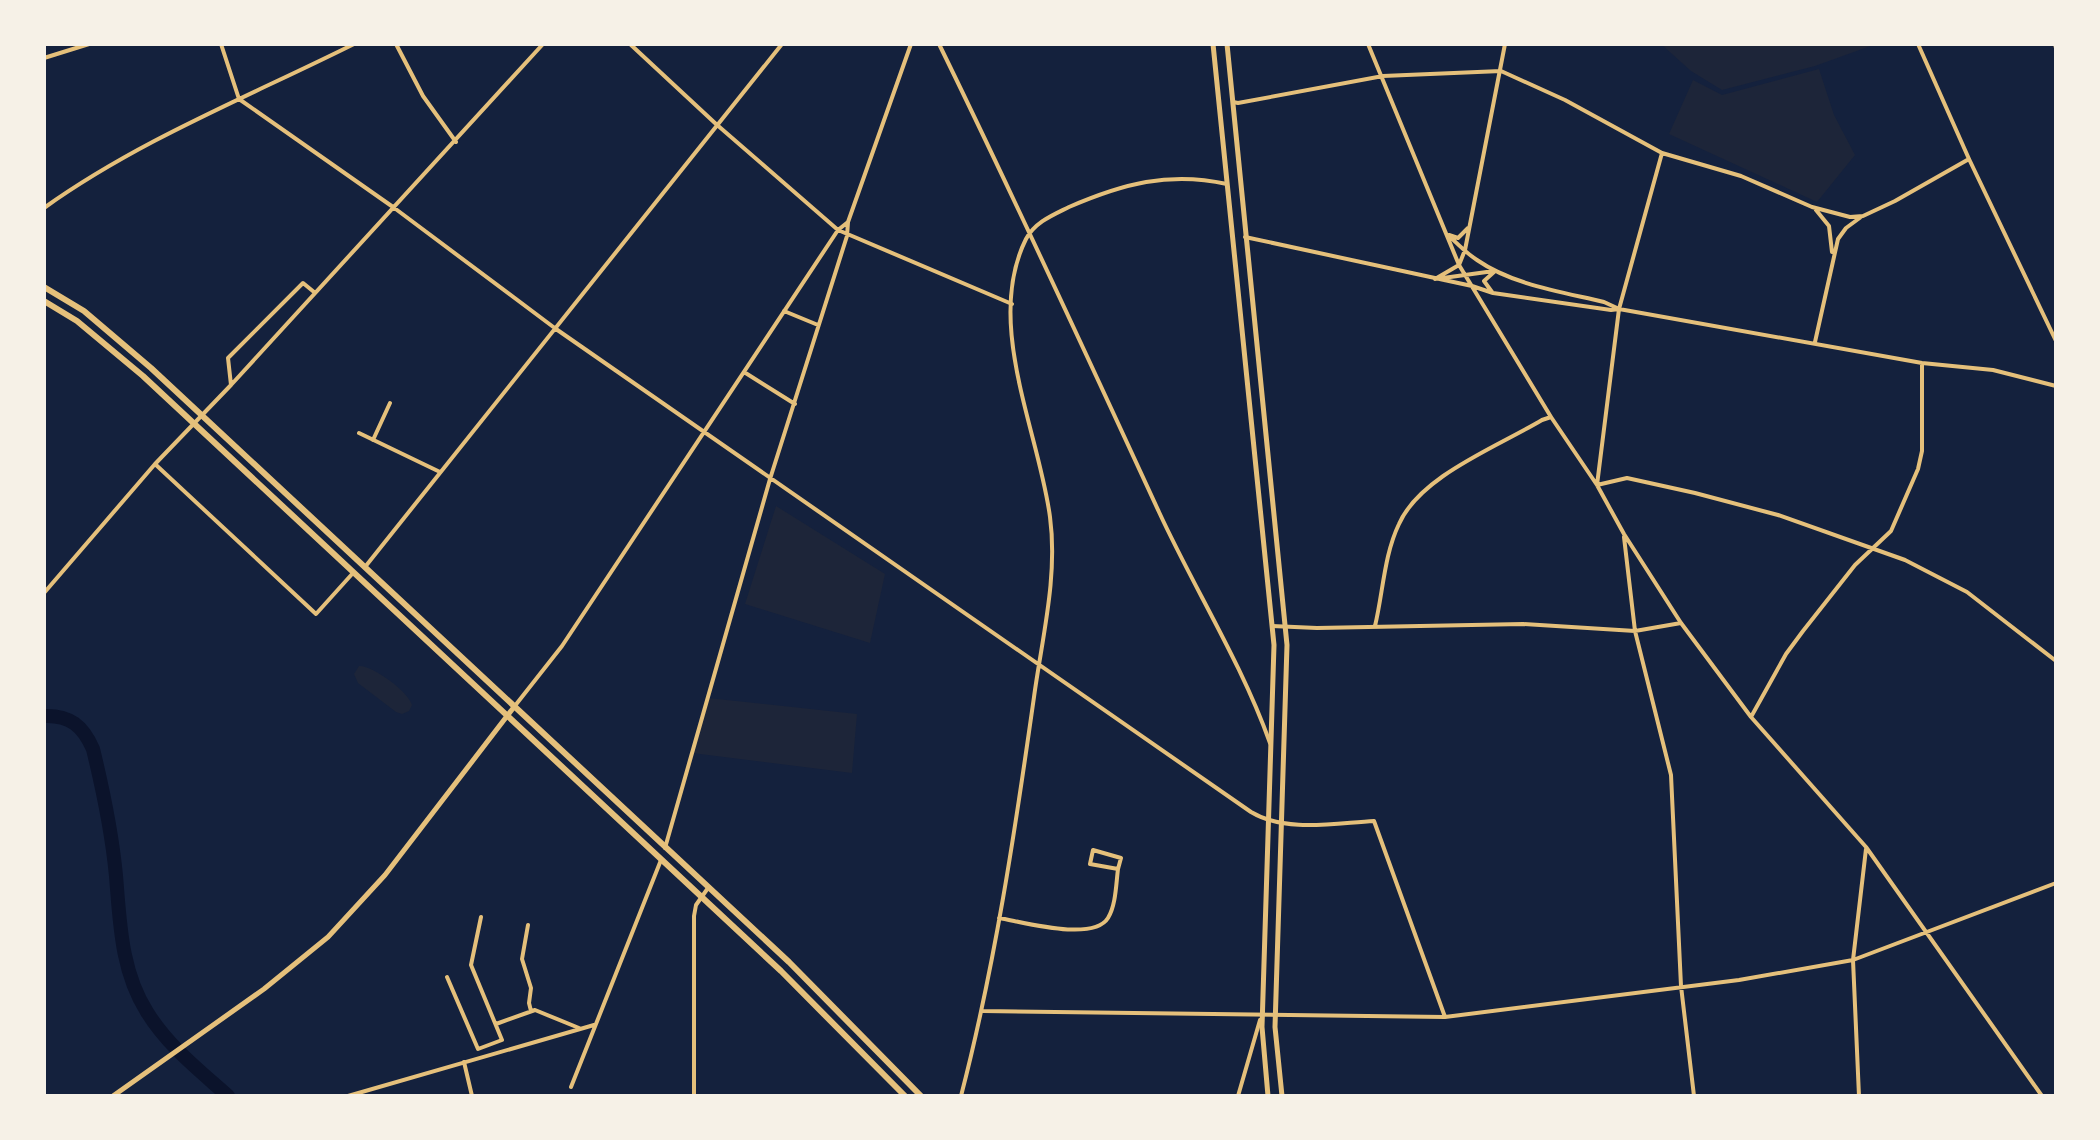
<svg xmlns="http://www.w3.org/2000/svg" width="2100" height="1140" viewBox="0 0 2100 1140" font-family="'Asap Condensed',sans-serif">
<rect width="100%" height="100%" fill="#14213d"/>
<path fill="#1d2539" d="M 1661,44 L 1876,44 L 1815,66 L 1722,90 L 1691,71 Z
M 1819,69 L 1834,115 L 1855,155 L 1817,202 L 1669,134 L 1693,80 L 1722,95 Z
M 776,506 L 885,574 L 870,643 L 745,604 Z
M 359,666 C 372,665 409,692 412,705 L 409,711 L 402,714 L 396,712 L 358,683 L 354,674 Z
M 708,698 L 857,714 L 852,773 L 692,753 Z"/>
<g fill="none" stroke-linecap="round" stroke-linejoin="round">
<path stroke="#0b132b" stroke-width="14" d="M 44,716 C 70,715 83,726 93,749 C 103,790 112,833 116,876 C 120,923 121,971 147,1012 C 168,1046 199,1070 228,1096"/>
<path stroke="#e5c07b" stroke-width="4" d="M 221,44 L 239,99 L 393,207 L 556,329 L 1251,812 C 1286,833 1335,823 1374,821 L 1445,1017
M 396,44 L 423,96 L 456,142
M 630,44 L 716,124 L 838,230 L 1012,304
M 939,44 C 1015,199 1087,356 1159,512 C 1195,590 1241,662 1270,743
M 1368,44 L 1459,265 L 1551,417 L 1597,485 L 1624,534 L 1681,623 L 1751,717 L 1866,847 L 2042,1096
M 1918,44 L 1969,159 L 2056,341
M 2055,44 L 2056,48
M 44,58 L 89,44
M 1233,102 L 1238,103 L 1383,76 L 1501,71 L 1565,100 L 1662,153 L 1741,176 L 1812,207 L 1850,217 L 1863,216 L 1895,201 L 1969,159
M 1662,153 L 1619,309 L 1597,485 L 1627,478 L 1695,493 L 1778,515 L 1905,560 L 1967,592 L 2056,661
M 44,208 C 139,140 250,96 354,44
M 1816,210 L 1829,226 L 1832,252
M 1448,235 C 1457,243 1466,253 1477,260 C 1513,285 1562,292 1604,302 L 1617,308
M 1449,235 L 1458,238 L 1468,228
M 1245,237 L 1472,286 L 1493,293 L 1611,310 L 1619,309 L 1922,363 L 1993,370 L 2056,386
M 1443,278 L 1494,271
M 1435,279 L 1459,265 L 1465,250 L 1505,44
M 1492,292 L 1484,281 L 1494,272
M 784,311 L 818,325
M 1815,342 L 1838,239 L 1846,228 L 1861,217
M 744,372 L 795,404
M 231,385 L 228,358 L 303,283 L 314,292
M 359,433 L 440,472
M 373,440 L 390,403
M 155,464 L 316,614 L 353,573
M 1624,537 L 1635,631 L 1671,775 L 1681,986 L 1694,1096
M 365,567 L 782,44
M 44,593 L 155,464 L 231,385 L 543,44
M 1272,626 L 1317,628 L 1523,624 L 1635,631 L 1681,623
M 1375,626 C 1383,593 1384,555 1399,524 C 1420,476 1497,447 1542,420 L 1551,417
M 514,707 L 562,646 L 838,230 L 848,222
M 1751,717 L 1786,654 L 1803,631 L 1855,565 L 1891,531 L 1918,469 L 1922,451 L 1922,363
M 665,848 L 770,479 L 847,236 L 848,222 L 911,44
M 1093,850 L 1121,858 L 1118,869 L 1090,864 Z
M 999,918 C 1023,922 1093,942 1108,918 C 1116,905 1116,884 1118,869
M 528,925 L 522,959 L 531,988 L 529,1003 L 531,1011
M 447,977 L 478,1049 L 502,1040 L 471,965 L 481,917
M 983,1011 L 1445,1017 L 1739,980 L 1853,960 L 2056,883
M 496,1024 L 535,1010 L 579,1028
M 464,1062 L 472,1096
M 571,1087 L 661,860
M 348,1096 L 594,1025
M 694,1096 L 694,916 L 696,905 L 708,888
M 961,1096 C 995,965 1015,831 1034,697 C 1042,638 1058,577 1050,517 C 1039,432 984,323 1026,239 C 1035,222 1053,215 1069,207 C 1122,184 1169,171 1227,184
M 1238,1096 L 1260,1020
M 1859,1096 L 1853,960 L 1866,849"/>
<path stroke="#e5c07b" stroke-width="5" d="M 1213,44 L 1274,645 L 1262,1027 L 1268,1096
M 1227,44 L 1287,645 L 1275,1027 L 1282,1096
M 113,1096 L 264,989 L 328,937 L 385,875 L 514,707"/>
<path stroke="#e5c07b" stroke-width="6" d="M 44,287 L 84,311 L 151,368 L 789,962 L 921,1096
M 44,301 L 77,321 L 143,376 L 781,971 L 905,1096"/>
</g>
<rect width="2100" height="1140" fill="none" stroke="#f6f1e7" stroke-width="92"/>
</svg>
